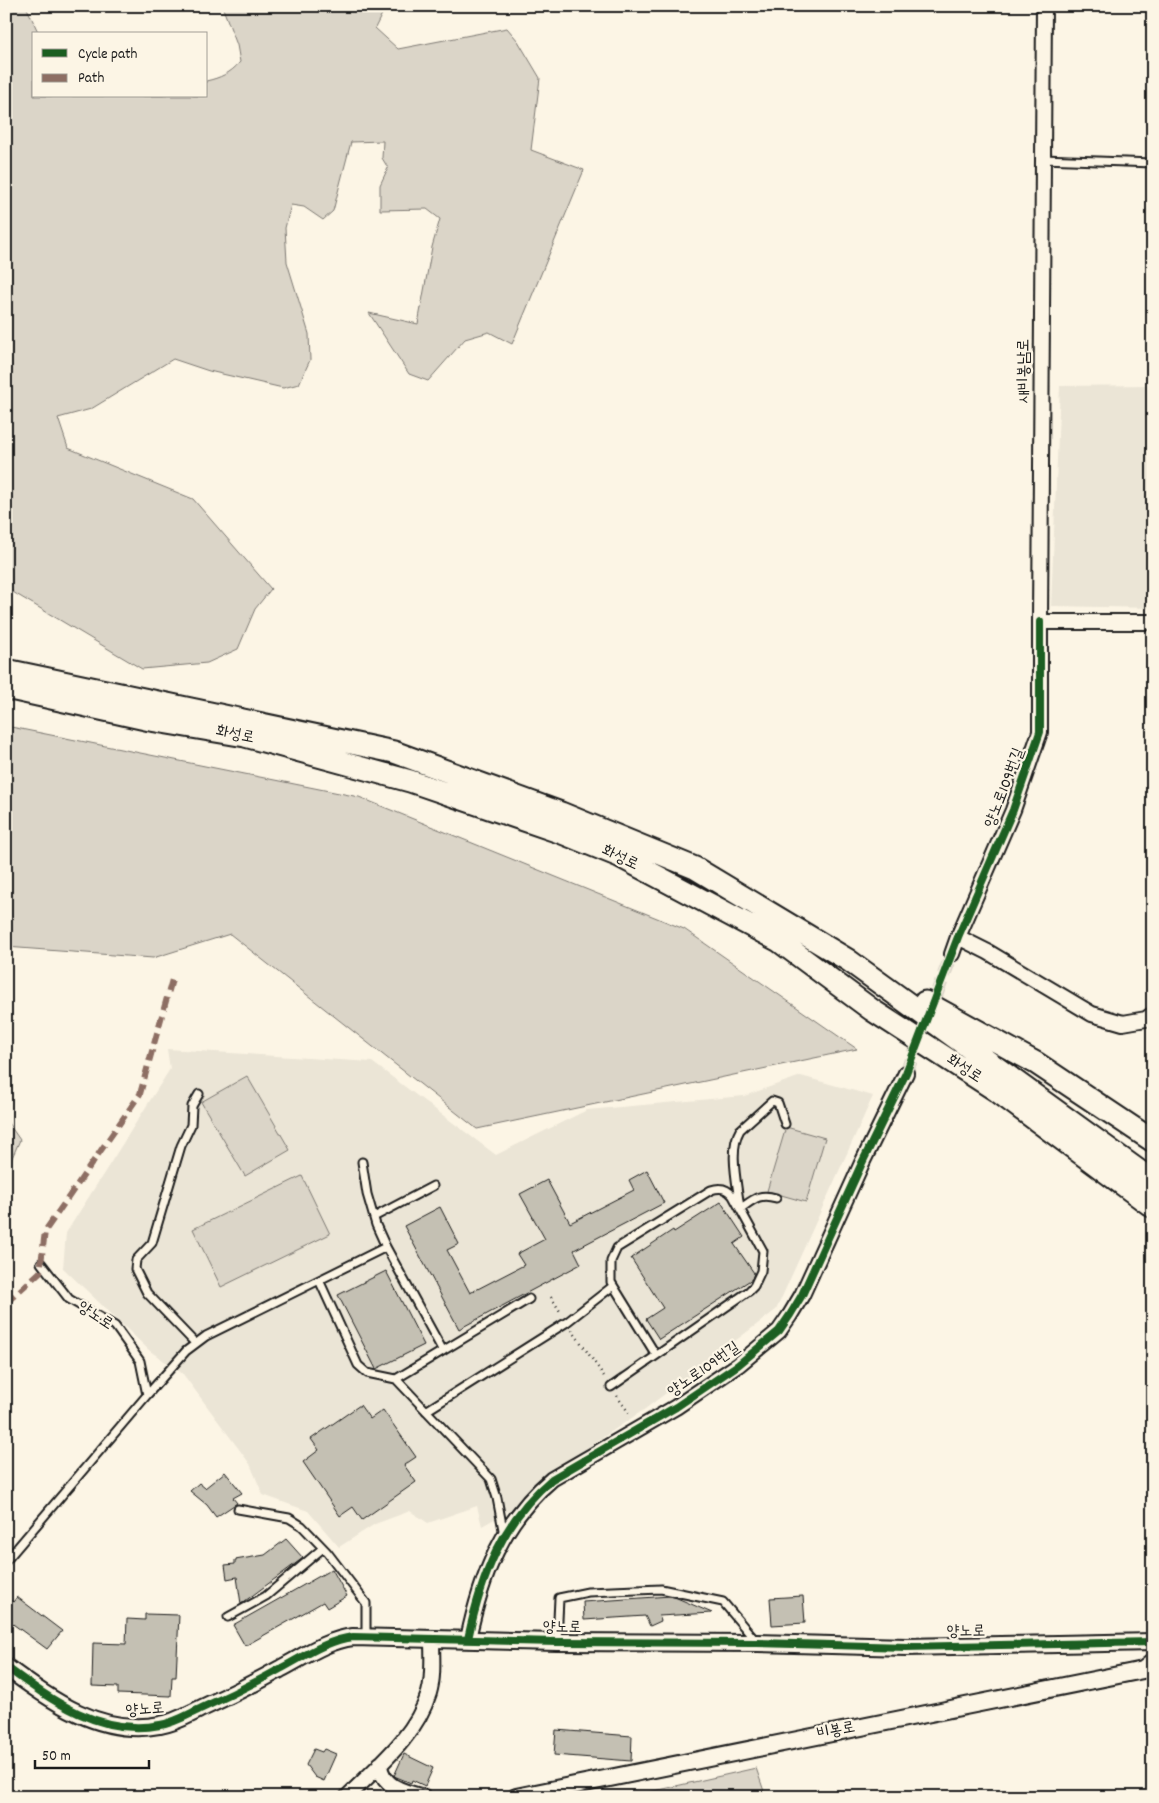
<svg xmlns="http://www.w3.org/2000/svg" width="1159" height="1803" viewBox="0 0 1159 1803" font-family="Dekko,'Poor Story',sans-serif">
<rect width="100%" height="100%" fill="#fcf5e5"/>
<filter id="ink" filterUnits="userSpaceOnUse"><feTurbulence type="fractalNoise" baseFrequency=".02" numOctaves="2"/><feDisplacementMap in="SourceGraphic" scale="10" xChannelSelector="R" yChannelSelector="G"/><feConvolveMatrix kernelMatrix="1 2 1 2 8 2 1 2 1" color-interpolation-filters="sRGB"/></filter>
<g filter="url(#ink)">
<path fill="#ebe5d6" d="M 1153,385 L 1153,608 L 1051,606 L 1060,386 Z
M 167,1049 L 372,1062 L 496,1155 L 587,1110 L 744,1096 L 801,1076 L 873,1096 L 776,1310 L 645,1409 L 535,1483 L 514,1508 L 482,1526 L 477,1506 L 428,1523 L 410,1511 L 375,1524 L 339,1547 L 308,1511 L 263,1495 L 250,1464 L 183,1374 L 150,1351 L 63,1268 L 66,1233 L 170,1069 Z"/>
<path fill="#dbd5c8" stroke="#7c7872" d="M 6,6 L 26,6 L 39,34 L 34,34 L 34,96 L 206,96 L 206,81 C 220,78 231,73 240,62 L 237,45 L 222,6 L 386,6 L 375,28 L 398,49 L 507,28 L 518,41 L 540,78 L 531,150 L 584,170 L 512,344 L 489,332 L 465,339 L 428,381 L 409,374 L 369,313 L 418,324 L 432,247 L 440,219 L 427,209 L 380,210 L 380,185 L 388,168 L 382,158 L 383,141 L 351,142 L 333,211 L 323,220 L 304,207 L 291,205 L 285,228 L 287,262 L 309,334 L 310,360 L 299,384 L 283,388 L 209,371 L 173,359 L 91,409 L 58,418 L 68,448 L 193,499 L 271,589 L 255,609 L 238,649 L 207,663 L 142,669 L 6,588 Z
M 6,726 L 359,797 L 684,929 L 857,1049 L 477,1129 L 230,934 L 153,958 L 6,947 Z
M 247,1076 L 290,1150 L 245,1176 L 201,1102 Z
M 6,1120 L 20,1140 L 6,1171 Z
M 786,1127 L 825,1138 L 806,1202 L 767,1191 Z
M 302,1176 L 330,1234 L 221,1287 L 193,1229 Z
M 756,1768 L 766,1797 L 627,1797 Z"/>
<path fill="#c4c0b3" stroke="#1c1c1c" d="M 647,1170 L 664,1203 L 574,1250 L 581,1264 L 459,1329 L 404,1226 L 440,1207 L 459,1244 L 447,1250 L 470,1293 L 524,1265 L 517,1254 L 545,1239 L 520,1194 L 547,1180 L 570,1223 L 634,1190 L 629,1180 Z
M 721,1202 L 744,1237 L 734,1244 L 754,1273 L 752,1279 L 659,1339 L 646,1319 L 663,1308 L 631,1258 L 673,1230 L 674,1232 Z
M 386,1271 L 424,1345 L 376,1369 L 338,1295 Z
M 360,1405 L 370,1419 L 383,1410 L 416,1457 L 404,1465 L 416,1482 L 362,1520 L 353,1507 L 340,1516 L 303,1462 L 319,1450 L 311,1439 Z
M 225,1472 L 242,1493 L 233,1498 L 237,1503 L 216,1517 L 207,1505 L 190,1491 L 199,1483 L 205,1488 Z
M 286,1539 L 303,1558 L 241,1604 L 237,1577 L 227,1579 L 225,1565 L 235,1564 L 235,1560 L 265,1555 Z
M 332,1569 L 347,1596 L 327,1608 L 323,1602 L 245,1646 L 233,1625 Z
M 670,1596 L 677,1598 L 712,1613 L 659,1616 L 661,1621 L 650,1626 L 645,1616 L 584,1620 L 583,1602 Z
M 803,1596 L 805,1623 L 772,1625 L 770,1598 Z
M 6,1597 L 13,1602 L 17,1597 L 62,1631 L 47,1649 L 6,1619 Z
M 145,1614 L 179,1615 L 176,1677 L 172,1677 L 171,1696 L 118,1694 L 118,1687 L 92,1686 L 93,1643 L 126,1644 L 127,1619 L 145,1620 Z
M 556,1730 L 632,1736 L 631,1761 L 554,1755 Z
M 314,1749 L 322,1752 L 324,1749 L 336,1754 L 324,1781 L 315,1777 L 306,1765 Z
M 404,1754 L 433,1768 L 425,1786 L 412,1780 L 411,1783 L 394,1776 Z"/>
<g fill="none" stroke-linecap="round" stroke-linejoin="round">
<path stroke="#dad4c7" stroke-width="14" stroke-dasharray="14 7" stroke-linecap="butt" d="M 906,1073 L 952,954"/>
<g stroke="#1c1c1c" stroke-width="11">
<path id="service" d="M 1043,159 L 1153,163
M 362,1162 L 367,1194 L 376,1225 L 386,1247 L 443,1351
M 776,1198 C 759,1193 754,1199 740,1209 C 738,1187 728,1150 740,1130 L 772,1101 L 778,1103 L 785,1124
M 374,1217 L 433,1186
M 319,1280 L 358,1365 L 367,1373 L 396,1379 L 491,1479 L 497,1498 L 504,1535
M 195,1343 L 147,1293 L 135,1269 L 136,1260 L 152,1243 L 181,1146 L 191,1125 L 192,1106 L 199,1094
M 396,1379 L 529,1299
M 611,1387 L 749,1291 L 754,1286 L 761,1271 L 763,1251 L 733,1196 C 727,1188 720,1187 711,1190 L 617,1248 L 611,1261 L 611,1282 L 656,1355
M 147,1395 L 186,1351 L 206,1336 L 386,1247
M 426,1411 L 567,1322 L 613,1286
M 238,1509 L 289,1518 L 302,1526 L 327,1552 L 366,1603 L 366,1637
M 6,1561 L 147,1395 L 140,1361 L 115,1326 L 69,1299 L 41,1263
M 228,1617 L 266,1596 L 323,1548
M 557,1642 L 559,1598 L 588,1592 L 661,1589 L 723,1602 L 755,1640"/>
</g>
<g stroke="#1c1c1c" stroke-width="18">
<path id="minor" d="M 1044,6 L 1040,622 L 1153,622
M 958,937 L 988,952 L 1092,1014 L 1123,1023 L 1146,1019 L 1153,1014
M 952,954 L 958,937 L 1013,810 L 1040,732 L 1040,622
M 468,1639 C 481,1577 502,1521 552,1479 L 676,1407 L 738,1365 L 779,1331 L 790,1315 L 802,1295 L 862,1163 L 906,1073
M 380,1764 C 381,1787 405,1792 424,1797
M 347,1797 C 378,1766 416,1736 429,1693 C 434,1676 432,1657 432,1639"/>
</g>
<g stroke="#1c1c1c" stroke-width="20">
<path id="tertiary" d="M 6,1667 C 51,1700 101,1737 160,1725 C 175,1723 189,1714 202,1708 C 229,1696 255,1683 280,1669 C 303,1657 327,1640 353,1637 L 557,1642 L 757,1643 L 906,1647 L 1153,1642
M 516,1797 L 1143,1670 L 1153,1662"/>
</g>
<g stroke="#1c1c1c" stroke-width="25">
<path id="primary" d="M 6,670 L 394,752 L 561,813 L 695,868 L 848,960 L 1153,1181
M 6,688 L 150,720 L 245,736 L 410,781 L 562,833 L 619,856 L 779,941 L 872,1010 L 997,1091 L 1153,1207
M 925,1002 L 1036,1063 L 1153,1141"/>
</g>
<path stroke="#1c1c1c" stroke-width="2.5" stroke-dasharray="1 4" stroke-linecap="butt" d="M 551,1297 L 561,1313
M 572,1330 L 606,1379
M 617,1396 L 631,1416"/>
<use href="#service" stroke="#fcf5e5" stroke-width="7"/>
<use href="#minor" stroke="#fcf5e5" stroke-width="14"/>
<use href="#tertiary" stroke="#fcf5e5" stroke-width="16"/>
<use href="#primary" stroke="#fcf5e5" stroke-width="21"/>
<path stroke="#8d6e63" stroke-width="6" stroke-dasharray="12 6" stroke-linecap="butt" d="M 6,1303 L 40,1272 L 45,1231 L 140,1094 L 173,976"/>
<g stroke="#fcf5e5" stroke-width="11">
<path id="cycleway" d="M 468,1639 C 481,1577 502,1521 552,1479 L 676,1407 L 738,1365 L 779,1331 L 790,1315 L 802,1295 L 862,1163 L 906,1073 L 958,937 L 1013,810 L 1040,732 L 1040,622
M 6,1667 C 51,1700 101,1737 160,1725 C 175,1723 189,1714 202,1708 C 229,1696 255,1683 280,1669 C 303,1657 327,1640 353,1637 L 557,1642 L 757,1643 L 906,1647 L 1153,1642"/>
</g>
<use href="#cycleway" stroke="#1b5e20" stroke-width="8"/>
</g>
</g>
<g text-anchor="middle" dominant-baseline="central" stroke-width="4.5" stroke-linejoin="round" paint-order="stroke">
<g font-size="16" fill="#1c1c1c" stroke="#fcf5e5">
<text transform="translate(1024 371) rotate(-90)">새비봉남로</text>
<text transform="translate(235 735) rotate(11)">화성로</text>
<text transform="translate(1005 788) rotate(-69)">양노로109번길</text>
<text transform="translate(620 858) rotate(25)">화성로</text>
<text transform="translate(964 1069) rotate(33)">화성로</text>
<text transform="translate(95 1316) rotate(33)">양노로</text>
<text transform="translate(704 1370) rotate(-35)">양노로109번길</text>
<text transform="translate(562 1628) rotate(1)">양노로</text>
<text transform="translate(966 1632) rotate(-1)">양노로</text>
<text transform="translate(145 1710) rotate(-5)">양노로</text>
<text transform="translate(836 1731) rotate(-11)">비봉로</text>
</g>
</g>
<rect width="1159" height="1803" fill="none" stroke="#fcf5e5" stroke-width="25"/>
<rect x="12" y="12" width="1134" height="1778" fill="none" stroke="#1c1c1c" stroke-width="2" filter="url(#ink)"/>
<rect x="32" y="32" width="175" height="65" fill="#fcf5e5" stroke="#a29e95"/>
<rect x="42" y="49" width="25" height="8" fill="#1b5e20" stroke="#a29e95"/>
<text x="78" y="58" font-size="15" fill="#1c1c1c">Cycle path</text>
<rect x="42" y="74" width="25" height="8" fill="#8d6e63" stroke="#a29e95"/>
<text x="78" y="82" font-size="15" fill="#1c1c1c">Path</text>
<path d="M35 1760v8h114v-8" fill="none" stroke="#1c1c1c" stroke-width="2.5"/>
<text x="42" y="1760" font-size="15" fill="#1c1c1c" stroke="#fcf5e5" stroke-width="4" paint-order="stroke">50 m</text>
</svg>
